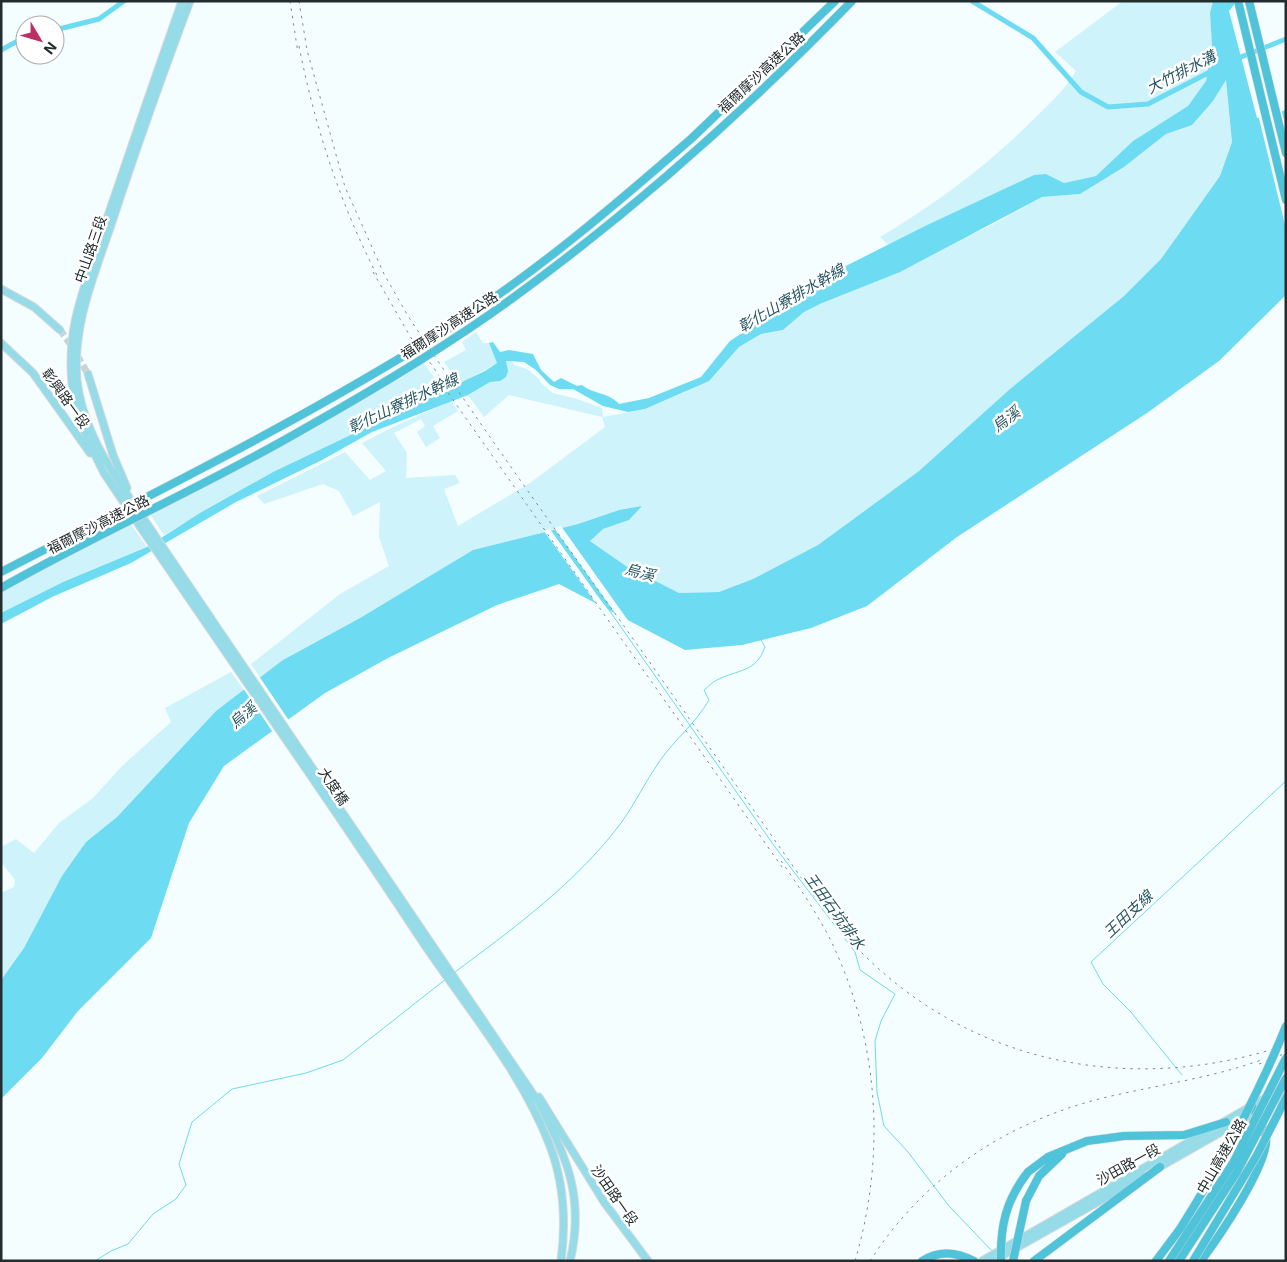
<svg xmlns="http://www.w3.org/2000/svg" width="1287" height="1262" viewBox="0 0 1287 1262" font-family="Inter,'Noto Sans TC',sans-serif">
<rect width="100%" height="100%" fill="#f4fdff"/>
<path fill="#cff3fa" d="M 1123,1 L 1213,1 L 1210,13 L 1212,46 L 1206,81 L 1188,106 L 1133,141 L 1096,176 L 1064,183 L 1046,174 L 925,226 L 888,245 L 880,237 C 937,203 989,164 1036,117 C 1050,103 1066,89 1076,71 L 1055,52 Z
M 1226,79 L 1232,142 L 1220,176 L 1161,259 L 1124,296 L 1010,389 L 919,471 L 818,545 L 753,579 L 719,592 L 679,593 L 626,566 L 589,540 L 603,529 L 629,520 L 619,510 L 578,524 L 473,550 L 360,618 L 283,660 L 262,680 L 251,664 L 340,594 L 389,566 L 379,537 L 380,502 L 353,516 L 339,491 L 323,484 L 264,504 L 257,496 L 345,452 L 370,480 L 386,471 L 362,443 L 393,427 L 451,401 L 458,411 L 433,426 L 440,438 L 426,447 L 417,432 L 425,426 L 421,419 L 394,433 L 407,453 L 406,478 L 455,475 L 460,483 L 444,489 L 458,526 L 530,483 L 605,427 L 602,417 L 509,395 L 484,417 L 468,395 L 490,382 L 500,381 L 505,361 L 511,360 L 514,365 L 527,369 L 538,378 L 542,384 L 553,393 L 577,399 L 602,408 L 603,417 L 645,409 L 687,391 L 726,362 L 739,347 L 761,334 L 783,330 L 804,312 L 822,303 L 992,225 L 1042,197 L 1080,194 L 1124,167 L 1166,134 L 1192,124 L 1213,101 Z
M 476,332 L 483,343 L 489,343 L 497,363 L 460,384 L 444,362 L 466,350 L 462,342 Z
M 423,362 L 444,391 L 273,472 L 164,535 L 148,511 Z
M 128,520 L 147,547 L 63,582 L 1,613 L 1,585 Z
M 231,672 L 244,690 L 216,711 L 117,817 L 86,842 L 24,948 L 1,980 L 1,893 L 14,887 L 15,880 L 1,862 L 1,847 L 16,839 L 34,853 L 59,823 L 93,798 L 122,766 L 171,722 L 165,708 Z"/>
<path fill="#6ddbf1" d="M 1213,1 L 1237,1 L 1229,11 L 1257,118 L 1286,110 L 1286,295 L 1219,361 L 1147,413 L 957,537 L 867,606 L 811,628 L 742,645 L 685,650 L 559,584 L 497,605 L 388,658 L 325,693 L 224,766 L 189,823 L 151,938 L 78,1011 L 42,1058 L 1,1099 L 1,980 L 24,948 L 62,876 L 86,842 L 117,817 L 216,711 L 283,660 L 360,618 L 473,550 L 578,524 L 619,510 L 642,506 L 629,520 L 603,529 L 590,541 L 626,566 L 679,593 L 719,592 L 753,579 L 818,545 L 919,471 L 1010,389 L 1124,296 L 1161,259 L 1220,176 L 1232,142 L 1226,80 L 1213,101 L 1192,125 L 1166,134 L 1124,167 L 1080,194 L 1042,197 L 900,272 L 822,303 L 804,312 L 783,330 L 761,334 L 739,347 L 709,381 L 645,409 L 628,412 L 603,406 L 573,389 L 559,389 L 550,385 L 536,370 L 524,362 L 506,361 L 508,371 L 506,377 L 500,381 L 490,382 L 468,395 L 372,432 L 322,460 L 236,502 L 131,563 L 52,597 L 1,624 L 1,613 L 63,582 L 147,547 L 200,513 L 273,472 L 485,371 L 497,363 L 489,343 L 493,342 L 500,352 L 509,350 L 533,354 L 541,370 L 554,382 L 561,378 L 577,386 L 582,385 C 593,394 610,393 619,404 L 649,398 L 701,377 L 730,341 L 836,271 L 925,226 L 1034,175 L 1046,174 L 1064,183 L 1096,176 L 1133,141 L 1188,106 L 1206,81 L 1212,46 L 1210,13 Z"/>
<path fill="#f4fdff" d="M 1253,94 L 1259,115 L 1281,109 L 1286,127 L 1286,229 Z
M 561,526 L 632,626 L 620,620 L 554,528 Z
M 550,529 L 597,595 L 612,615 L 600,609 L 544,531 Z
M 259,676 L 290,722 L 274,734 L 243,688 Z"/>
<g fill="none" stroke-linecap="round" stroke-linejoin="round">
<path stroke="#6ddbf1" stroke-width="1" d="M 609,610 L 775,847 L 855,952 L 860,970 L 895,994 L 881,1021 L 875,1041 L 877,1092 L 884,1126 L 908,1152 L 949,1206 L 993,1252
M 455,972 C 513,929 577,882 621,823 C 635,804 645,782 659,762 C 674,740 696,723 709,700 L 704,690 C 708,687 712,682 717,680 C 738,669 756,673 765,647 L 761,640
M 1182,1075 L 1130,1011 L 1103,984 L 1091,962 L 1286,781
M 95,1261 L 111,1251 L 128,1244 L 153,1214 L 176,1199 L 186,1185 L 179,1164 L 192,1122 L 232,1089 L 306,1073 L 343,1060 L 446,979"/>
<path stroke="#6ddbf1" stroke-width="5" d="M 972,1 L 1033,38 L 1081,92 L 1108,107 L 1148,104 L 1212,71
M 55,30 L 99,19 L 124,1
M 1,50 L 25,37
M 1236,59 L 1286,39"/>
<path stroke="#cad3d5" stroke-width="7" stroke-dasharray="7 3.5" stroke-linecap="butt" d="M 60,330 L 71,345 L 88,374"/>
<g stroke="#d7d9d9" stroke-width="9">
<path id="major" d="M 182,1 C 153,83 125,166 97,248 C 81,297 67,331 72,384 C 75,416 90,445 104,473 C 208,629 317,781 420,938 C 464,1004 522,1072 550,1146 C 564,1183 566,1223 561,1261
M 190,1 C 163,73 137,146 113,219 C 96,271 72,323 77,380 C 81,419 101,455 122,487 L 539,1103 C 567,1157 585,1199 570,1261
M 1,289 L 34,307 L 60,330
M 1,343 L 33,373 L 90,453
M 88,374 L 113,455 L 127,488
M 539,1097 L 604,1202 L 648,1261
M 1156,1169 L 1286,1095
M 982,1261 L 1281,1089
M 993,1261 L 1144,1176"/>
</g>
<g stroke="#d7d9d9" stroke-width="9">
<path id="highway" d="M 1238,1 L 1286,200
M 1249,1 L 1286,153
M 692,138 L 835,1
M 1028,1172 L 1048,1157 L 1087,1141 L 1124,1136 L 1184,1135 L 1226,1122
M 1026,1201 L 1039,1176 L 1062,1154
M 922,1261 C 939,1250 957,1252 974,1261
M 1034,1261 L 1160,1167
M 1156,1261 L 1180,1229
M 1201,1261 C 1218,1238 1269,1164 1266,1138 C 1265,1127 1257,1116 1252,1106"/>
</g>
<use href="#major" stroke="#95dbe8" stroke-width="7"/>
<use href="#highway" stroke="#4fc3d9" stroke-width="8"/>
<path stroke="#818a8c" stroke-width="1" stroke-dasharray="2.5 5" stroke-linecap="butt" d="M 290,1 L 298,53
M 299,1 L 307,50 L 345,187 L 384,274 L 408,316 C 488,438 574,555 658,674 C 697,730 737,786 776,842 C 804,881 830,922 864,955 C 977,1067 1137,1095 1286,1045
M 299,46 C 315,127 340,204 378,277
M 373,272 L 418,350
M 417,344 L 450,391
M 444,387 L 782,867
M 781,861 C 798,885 814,909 828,935 C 879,1036 887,1153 855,1261
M 1259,1064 L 1286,1053
M 870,1261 C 924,1177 1006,1122 1103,1098 C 1157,1085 1212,1078 1264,1059"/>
<g stroke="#d7d9d9" stroke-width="9" stroke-linecap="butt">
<path id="highway-bridge" d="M 1,572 C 154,493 307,418 452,326 C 538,271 615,205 692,138
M 1,588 C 100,532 204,487 302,430 C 373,390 444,348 510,300 C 633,211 746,110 852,1
M 1180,1229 C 1221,1164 1257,1098 1286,1026
M 1001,1261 C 1000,1226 1006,1200 1028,1172
M 1013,1261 L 1026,1201
M 1169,1261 L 1233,1163 L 1286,1058
M 1179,1261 L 1237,1172 L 1286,1078
M 1193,1261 L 1257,1155 L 1286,1098"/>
</g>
<use href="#highway-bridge" stroke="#4fc3d9" stroke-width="8"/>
</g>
<g text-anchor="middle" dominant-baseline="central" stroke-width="5" stroke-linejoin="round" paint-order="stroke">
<g font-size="14" fill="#232c2e" stroke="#fff">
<text transform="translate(761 72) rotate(-43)">福爾摩沙高速公路</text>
<text transform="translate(90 249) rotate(-71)">中山路三段</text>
<text transform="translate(449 325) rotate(-33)">福爾摩沙高速公路</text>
<text transform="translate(66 398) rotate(54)">彰興路一段</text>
<text transform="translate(98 524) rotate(-27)">福爾摩沙高速公路</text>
<text transform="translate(334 786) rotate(56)">大度橋</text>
<text transform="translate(1221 1156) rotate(-60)">中山高速公路</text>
<text transform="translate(1128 1164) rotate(-29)">沙田路一段</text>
<text transform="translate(615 1195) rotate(55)">沙田路一段</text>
</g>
<g font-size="15" font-style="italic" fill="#275660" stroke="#fff">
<text transform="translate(1181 72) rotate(-27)">大竹排水溝</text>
<text transform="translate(791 298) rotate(-30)">彰化山寮排水幹線</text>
<text transform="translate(403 403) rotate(-25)">彰化山寮排水幹線</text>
<text transform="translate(1006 419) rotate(-37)">烏溪</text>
<text transform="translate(640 572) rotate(15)">烏溪</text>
<text transform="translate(243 715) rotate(-41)">烏溪</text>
<text transform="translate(835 911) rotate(54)">王田石坑排水</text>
<text transform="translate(1128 914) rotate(-43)">王田支線</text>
</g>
</g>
<rect width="1287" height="1262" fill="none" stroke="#232c2e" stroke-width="5"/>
<g transform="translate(40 40) rotate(128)"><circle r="24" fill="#ffffff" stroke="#a7abab"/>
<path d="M0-4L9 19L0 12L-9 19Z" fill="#bc3065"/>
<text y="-8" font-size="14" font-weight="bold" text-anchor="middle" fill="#232c2e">N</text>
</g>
</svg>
